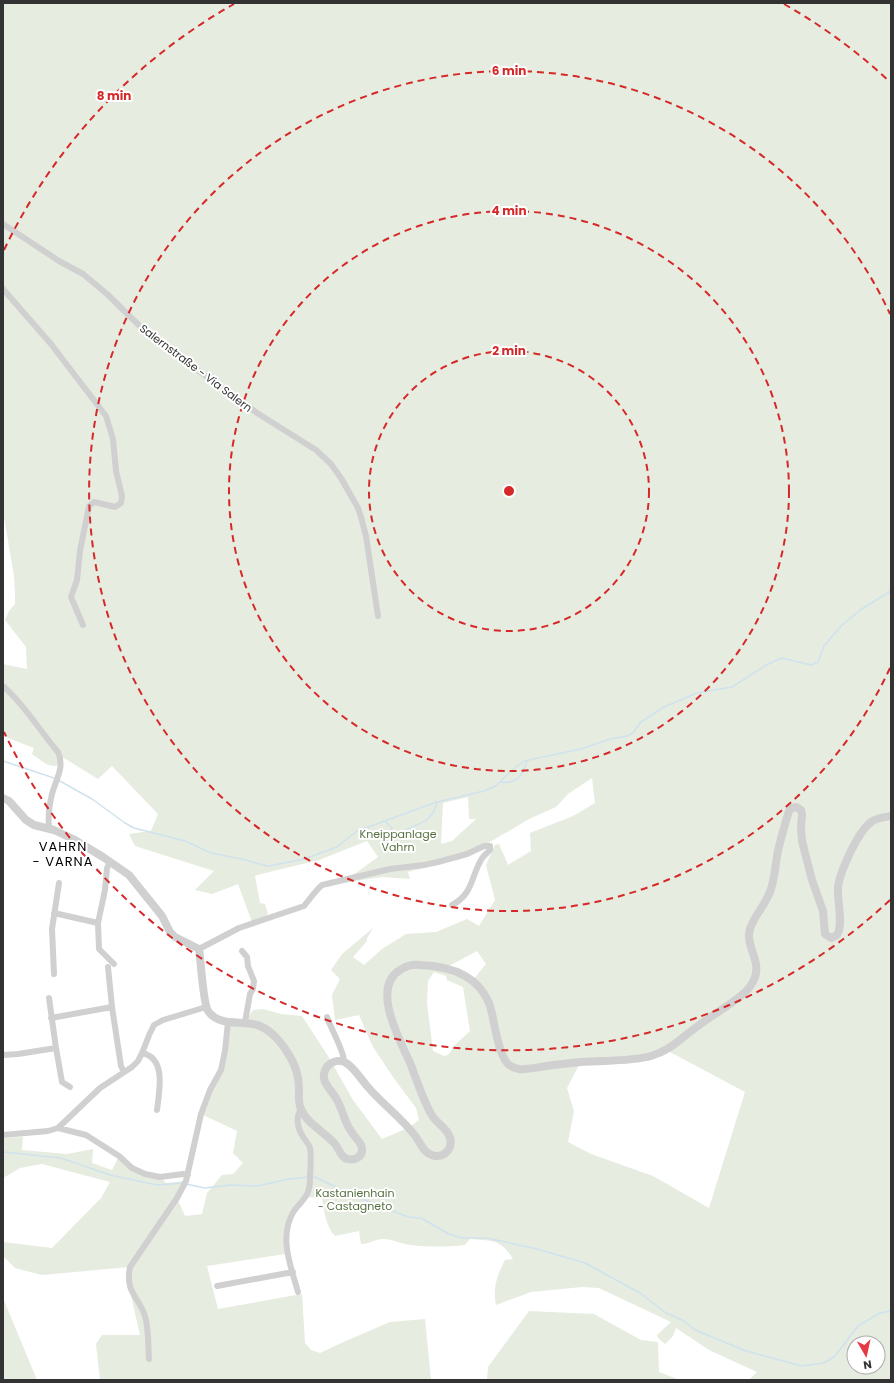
<svg xmlns="http://www.w3.org/2000/svg" width="894" height="1383" viewBox="0 0 894 1383" font-family="Poppins,sans-serif">
<rect width="100%" height="100%" fill="#fff"/>
<path fill="#e6ecdf" fill-rule="evenodd" d="M 3,3 L 891,3 L 891,1380 L 749,1380 L 757,1372 L 709,1350 L 676,1328 L 673,1336 L 665,1344 L 658,1338 L 657,1335 L 671,1322 L 599,1288 L 582,1287 L 531,1292 L 496,1305 C 492,1289 498,1273 505,1260 L 513,1259 C 500,1238 492,1241 470,1239 L 465,1245 C 447,1247 428,1247 411,1245 C 401,1244 393,1239 383,1239 C 375,1239 369,1244 361,1244 L 359,1231 L 335,1236 C 326,1227 324,1210 322,1198 L 305,1197 L 293,1210 L 285,1254 L 207,1266 L 218,1309 L 302,1294 L 305,1343 L 311,1350 L 320,1353 L 339,1344 L 390,1322 L 425,1319 L 431,1380 L 100,1380 L 96,1344 L 102,1335 L 140,1335 L 129,1287 L 129,1267 L 42,1275 L 15,1268 L 3,1256 L 3,1242 L 52,1248 L 101,1198 L 110,1182 L 42,1164 L 20,1168 L 3,1178 L 3,1138 L 23,1137 L 22,1150 L 67,1154 L 93,1149 L 92,1163 L 112,1170 L 119,1156 L 132,1168 L 160,1177 L 166,1183 L 186,1181 L 177,1198 L 185,1216 L 202,1214 L 207,1193 L 222,1175 L 233,1174 L 243,1163 L 233,1153 L 237,1131 L 201,1114 L 221,1070 L 228,1022 L 245,1022 L 253,1010 L 263,1009 L 281,1014 L 302,1016 L 328,1056 L 353,1100 L 382,1139 L 408,1128 L 419,1120 L 416,1108 L 393,1077 L 373,1047 L 359,1015 L 335,1020 L 332,995 L 340,979 L 331,970 L 342,954 L 373,928 L 367,938 L 367,941 L 353,957 L 364,965 L 382,949 L 406,934 L 436,932 L 467,919 L 479,926 L 495,900 L 486,865 L 495,845 L 499,844 L 508,865 L 531,851 L 530,833 L 573,816 L 595,803 L 592,778 L 568,794 L 556,807 L 529,819 L 490,842 L 450,861 L 408,872 L 410,879 L 382,877 L 342,883 L 378,857 L 367,841 L 319,860 L 257,875 L 255,876 L 260,903 L 265,904 L 268,914 L 265,917 L 252,922 L 238,884 L 212,894 L 195,890 L 214,871 L 135,846 L 129,834 L 151,831 L 158,814 L 112,766 L 98,779 L 59,755 L 59,765 C 48,769 40,759 32,754 L 34,748 L 3,736 L 3,664 L 27,669 L 26,647 L 5,620 L 9,611 L 15,604 L 15,593 L 14,576 L 3,511 ZM 468,797 L 469,819 L 476,819 L 452,841 L 441,844 L 443,803 ZM 477,951 L 486,964 L 473,980 L 447,967 ZM 434,972 L 446,976 L 447,980 L 463,987 L 470,1031 L 456,1044 L 448,1055 L 444,1056 L 433,1051 L 427,1003 L 428,981 ZM 670,1052 L 745,1092 L 709,1208 L 653,1176 L 591,1154 L 568,1142 L 574,1111 L 567,1088 L 579,1065 L 648,1061 ZM 854,1343 L 878,1343 L 878,1367 L 854,1367 Z
M 3,1298 L 37,1380 L 3,1380 Z
M 529,1311 L 594,1314 L 641,1340 L 658,1342 L 659,1372 L 680,1380 L 487,1380 L 488,1367 Z"/>
<g fill="none" stroke-linecap="round" stroke-linejoin="round">
<path stroke="#cfe2ee" stroke-width="1.5" d="M 3,761 L 54,778
M 58,780 L 92,799 L 125,823 L 134,828 L 185,841 L 211,853 L 246,860 L 263,865 L 269,866 L 304,859 L 337,847 L 357,831 L 437,802 L 484,791 L 496,786 L 512,770 L 524,761 L 581,749 L 610,739 L 627,736 L 633,733 L 641,722 L 664,707 L 697,693 L 732,687 L 766,665 L 782,658 L 811,665 L 818,662 L 824,646 L 841,626 L 860,610 L 891,591
M 500,782 C 517,784 522,777 527,761
M 385,821 L 392,828 L 388,835 L 390,836
M 394,833 L 395,835
M 397,835 C 415,822 431,827 437,802
M 3,1152 L 61,1158 L 110,1175 L 157,1185 L 182,1183
M 312,1177 L 315,1177 L 352,1195 L 408,1217 L 421,1218 L 449,1234 L 462,1238 L 487,1238 L 537,1249 L 585,1263 L 640,1293 L 666,1313 L 684,1321 L 695,1330 L 746,1351 L 802,1366 L 824,1363 L 835,1356 L 858,1326 L 880,1313 L 891,1311
M 186,1184 L 205,1188 L 231,1185 L 257,1186 L 289,1179 L 309,1177"/>
<path stroke="#d0d0d0" stroke-width="6" d="M 3,224 L 59,261 L 83,274 L 107,294 L 148,334 L 257,413 L 316,450 L 331,464 L 341,478 L 358,508 L 361,517 L 366,536 L 378,616
M 3,289 L 51,344 L 106,416 L 113,439 L 116,471 L 122,496 L 121,503 L 115,507 L 94,502 L 89,506 L 80,551 L 77,580 L 71,597 L 83,625
M 3,686 C 25,705 39,730 58,752 C 65,767 56,779 52,794 C 49,806 48,817 49,828
M 54,913 L 98,923 L 99,949 L 114,964
M 98,923 L 105,890 L 107,868 L 110,862
M 199,949 L 239,928 L 304,906 C 310,899 315,891 322,885 L 390,869 L 424,865 L 438,862 L 467,854 L 484,846 L 490,846 L 490,850 C 487,853 483,856 481,860 C 471,877 473,894 452,905
M 242,951 L 247,957 L 248,966 L 254,981 L 253,989 L 250,994 L 245,1022
M 108,967 L 112,1007 L 121,1066 L 124,1072
M 54,974 L 52,929 L 59,883
M 49,998 L 56,1048 L 62,1082 L 70,1087
M 327,1017 C 331,1029 344,1051 344,1061
M 51,1018 L 112,1007
M 142,1053 C 167,1058 159,1092 157,1110
M 3,1055 L 18,1054 L 56,1048
M 58,1128 L 86,1135 L 119,1156 L 132,1168 L 145,1174 L 160,1177 L 183,1174 L 188,1175
M 3,1135 L 48,1131 L 58,1128 L 100,1088 L 132,1067 L 138,1061 L 142,1053 L 150,1033 L 154,1025 L 163,1020 L 206,1007
M 217,1286 L 293,1272
M 298,1292 C 291,1267 278,1236 294,1211 C 303,1199 310,1196 310,1179 C 310,1170 312,1158 310,1148 C 309,1144 304,1139 302,1135 C 298,1129 295,1116 301,1110
M 149,1359 C 148,1345 149,1330 145,1316 C 138,1295 125,1293 130,1267 L 177,1198 L 186,1181 L 201,1114 L 210,1090 L 221,1070 L 225,1051 L 228,1022"/>
<path stroke="#d0d0d0" stroke-width="8" d="M 3,798 L 9,801 L 26,820 L 34,825 L 54,830 L 73,839 L 103,857 L 129,875 L 162,916 L 170,932 L 175,937 L 199,949 C 201,962 203,1003 208,1011 C 220,1028 244,1019 260,1026 C 272,1031 283,1044 289,1055 C 296,1066 299,1077 299,1089 C 299,1096 298,1103 301,1109 C 307,1124 325,1132 335,1144 C 339,1149 341,1158 348,1159 C 355,1161 363,1156 362,1149 C 362,1142 354,1137 351,1131 C 344,1122 343,1110 337,1100 C 334,1094 328,1088 325,1082 C 319,1067 337,1054 349,1065 C 356,1071 361,1079 367,1086 C 382,1104 402,1118 416,1137 C 421,1144 424,1154 435,1156 C 445,1157 453,1148 450,1138 C 448,1129 438,1124 433,1117 C 424,1103 417,1081 411,1065 C 401,1042 370,988 400,970 C 406,966 413,964 420,965 C 449,966 477,974 489,1003 C 493,1014 494,1026 497,1037 C 499,1045 501,1056 507,1063 C 510,1066 514,1068 519,1069 C 528,1070 538,1067 547,1066 C 558,1064 570,1063 581,1062 C 604,1060 629,1062 651,1056 C 670,1051 682,1037 698,1026 C 712,1015 729,1006 743,994 C 749,989 753,983 755,977 C 761,960 745,946 750,929 C 754,916 765,905 770,892 C 775,879 775,865 778,851 C 781,838 785,824 789,811 L 792,808 L 796,807 L 801,810 L 802,814 L 801,828 L 802,841 L 812,880 L 823,911 L 825,934 L 831,938 C 834,937 837,936 838,933 C 843,923 837,899 838,887 C 840,871 858,832 871,822 C 876,818 884,817 891,816"/>
</g>
<g fill="none" stroke="#d62828" stroke-width="2" stroke-dasharray="7 5">
<circle cx="509" cy="491" r="140"/>
<circle cx="509" cy="491" r="280"/>
<path d="M890 668A420 420 0 1 1 890 314"/>
<path d="M890 900A559 559 0 0 1 4 732M4 250A559 559 0 0 1 234 4M784 4A559 559 0 0 1 890 82"/>
</g>
<g text-anchor="middle" dominant-baseline="central" stroke-width="4" stroke-linejoin="round" paint-order="stroke">
<g font-size="11" fill="#333" stroke="#fff">
<text transform="translate(196 368) rotate(37)">Salernstraße - Via Salern</text>
</g>
<g font-size="11" fill="#56703f" stroke="#fff">
<text x="398" y="834">Kneippanlage<tspan x="398" dy="13">Vahrn</tspan></text>
<text x="355" y="1193">Kastanienhain<tspan x="355" dy="13">- Castagneto</tspan></text>
</g>
<g font-size="13" letter-spacing="1" fill="#000" stroke="#fff">
<text x="63" y="846">VAHRN<tspan x="63" dy="15">- VARNA</tspan></text>
</g>
</g>
<circle cx="509" cy="491" r="6" fill="#d62828" stroke="#fff" stroke-width="2"/>
<g font-size="12" text-anchor="middle" font-weight="bold" fill="#d62828" stroke="#fff" stroke-width="4" stroke-linejoin="round" paint-order="stroke">
<text x="509" y="75">6 min</text>
<text x="114" y="100">8 min</text>
<text x="509" y="215">4 min</text>
<text x="509" y="355">2 min</text>
</g>
<rect width="894" height="1383" fill="none" stroke="#333333" stroke-width="8"/>
<g transform="translate(866 1355) rotate(171)"><circle r="19" fill="#ffffff" stroke="#adadad"/>
<path d="M0-3L7 15L0 10L-7 15Z" fill="#e63946"/>
<text y="-6" font-size="11" font-weight="bold" text-anchor="middle" fill="#333333">N</text>
</g>
</svg>
